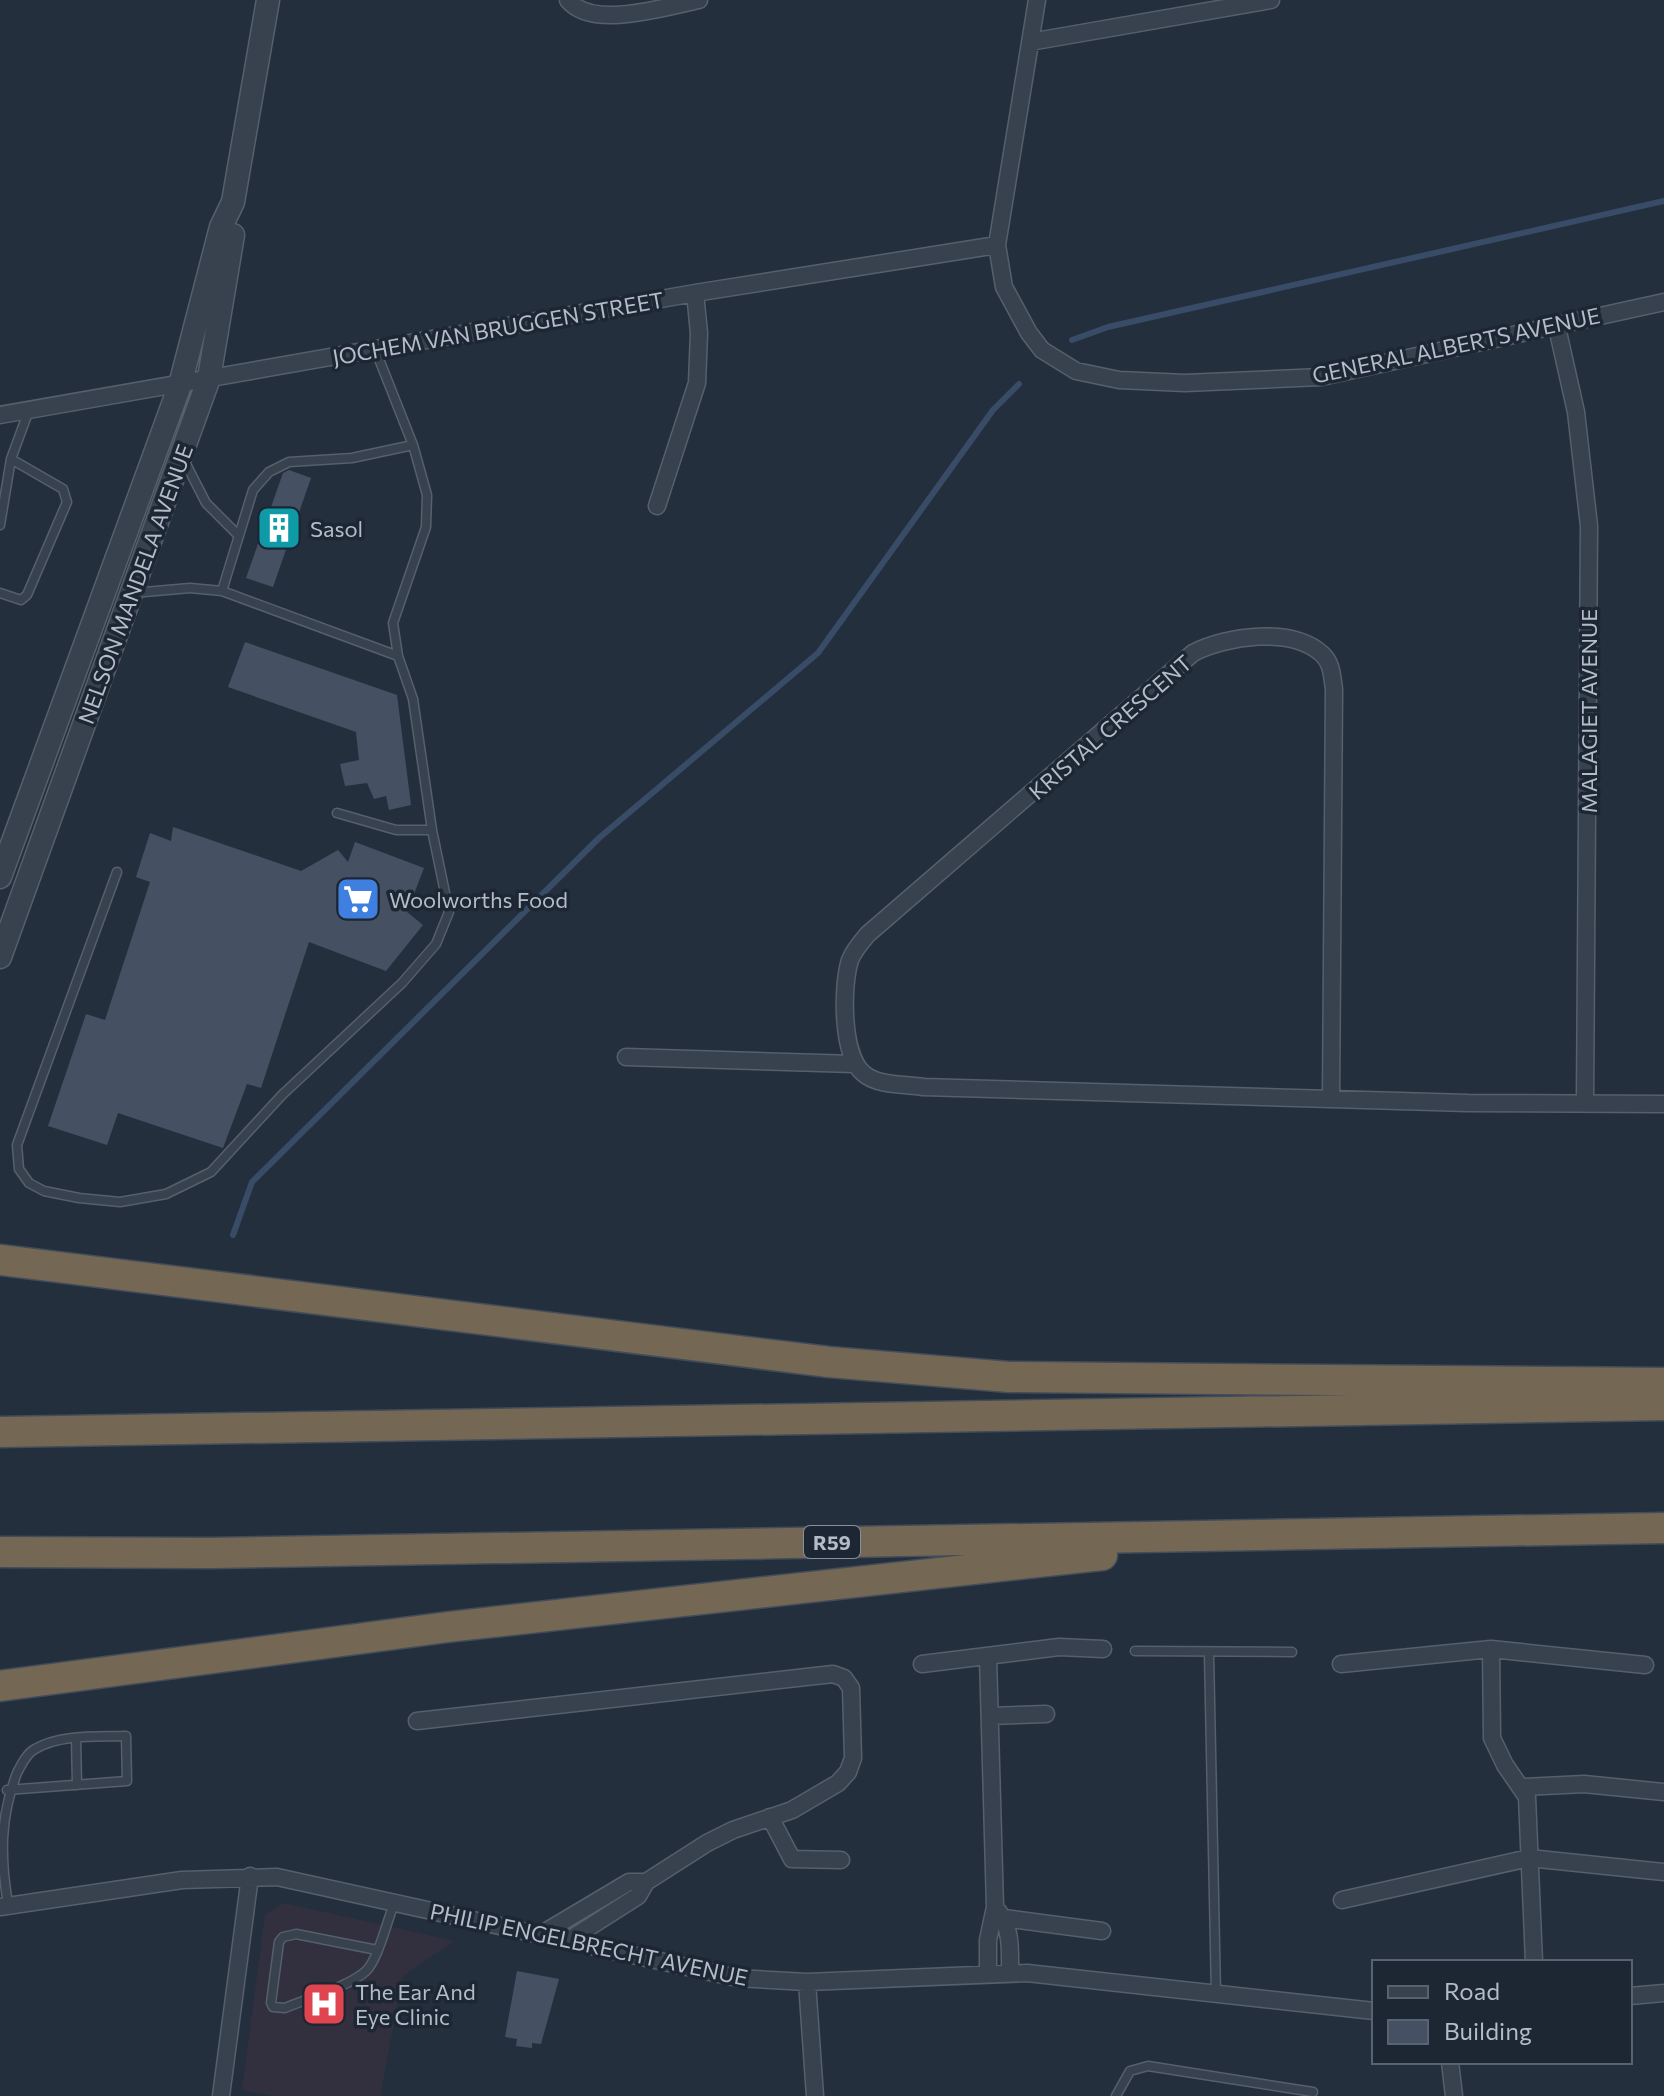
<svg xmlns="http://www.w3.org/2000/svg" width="1664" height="2096" viewBox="0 0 1664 2096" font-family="Commissioner,sans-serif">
<rect width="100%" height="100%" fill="#242f3e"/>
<path fill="#32303f" d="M 283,1903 L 454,1941 L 403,1976 L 380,2096 L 272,2096 L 242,2090 L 265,1915 Z"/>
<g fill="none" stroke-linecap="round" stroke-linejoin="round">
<path stroke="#394c67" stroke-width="6" d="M 1072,340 L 1108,327 L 1664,201
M 233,1235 L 252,1182 L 599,838 L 818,653 L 993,410 L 1019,384"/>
</g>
<path fill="#455162" d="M 289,470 L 311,478 L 273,587 L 246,578 L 283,473 Z
M 245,642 L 397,695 L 411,805 L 389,810 L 386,796 L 374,799 L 367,783 L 345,786 L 340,764 L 359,760 L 356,732 L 228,687 Z
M 173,827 L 301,871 L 338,850 L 348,862 L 355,842 L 424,868 L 407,912 L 423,925 L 386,971 L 309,942 L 261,1088 L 247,1084 L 223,1148 L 118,1113 L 107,1145 L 48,1126 L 86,1014 L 105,1020 L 150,882 L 136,877 L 150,833 L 171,841 Z
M 517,1971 L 559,1979 L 541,2044 L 532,2043 L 532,2048 L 516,2046 L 517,2039 L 505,2037 Z"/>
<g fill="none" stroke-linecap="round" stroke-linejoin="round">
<g stroke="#565f6c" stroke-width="11">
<path id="service" d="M 184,460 L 206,503 L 238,535
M 0,525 L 11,459 L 29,410
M 222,591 L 253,490 L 269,472 L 289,462 L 352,458 L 413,445
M 0,593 L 21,600 L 27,595 L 67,502 L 63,489 L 11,459
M 133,593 L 190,588 L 222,591 L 398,656
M 337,813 L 396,830 L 432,830 L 413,699 L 398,656 L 393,623 L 426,527 L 427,495 L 413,445 L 375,349
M 117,872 L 17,1145 L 19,1169 L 29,1183 L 44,1191 L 79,1198 L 120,1202 L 166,1194 L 211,1172 L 282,1095 L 402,983 L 436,944 L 449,912 L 432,830
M 1135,1651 L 1292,1652
M 1209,1653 L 1216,1995
M 76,1738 L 77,1785
M 7,1790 L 127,1781 L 126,1736 C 98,1737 60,1734 35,1749 C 27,1753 21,1765 17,1773 C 0,1817 0,1856 8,1904
M 377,1950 L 296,1934 L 283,1937 L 279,1942 L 271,2003 L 273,2007 L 285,2008 C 306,1999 350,1986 366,1971 C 378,1960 388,1918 395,1901
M 1116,2096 L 1130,2071 L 1148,2066 L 1313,2092"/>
</g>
<g stroke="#565f6c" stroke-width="19">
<path id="minor" d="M 568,0 C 592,30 665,7 699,0
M 1037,0 L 997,245 L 1004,287 L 1029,333 L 1042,350 L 1076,371 L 1119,380 L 1185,383 L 1321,377 L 1664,302
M 1030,42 L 1271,0
M 1556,323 L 1576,412 L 1589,526 L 1585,1103
M 0,415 L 695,293 L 997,245
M 657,506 L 697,383 L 699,333 L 695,293
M 626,1057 L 854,1064
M 1331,1099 L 1334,689 C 1332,676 1332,663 1322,654 C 1291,626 1226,636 1193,653 L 868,934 C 861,942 854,950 850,960 C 842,985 841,1054 863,1073 C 877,1086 904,1084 923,1087 L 1468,1103 L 1664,1104
M 1491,1649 L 1645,1665
M 922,1664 L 1059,1647 L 1103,1649
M 1341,1664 L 1491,1649 L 1492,1738 L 1505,1765 L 1527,1797 L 1534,1962
M 990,1716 L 1046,1714
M 417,1721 L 833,1674 L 844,1678 L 851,1688 L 853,1758 L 848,1772 L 838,1783 L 792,1810 L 733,1830 L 707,1843 L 646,1882 L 638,1896 L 569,1940
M 1522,1787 L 1584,1784 L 1664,1792
M 770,1817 L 792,1859 L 841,1860
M 1342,1900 L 1529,1858 L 1664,1872
M 0,1907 L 182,1880 L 277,1877 L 737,1978 L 807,1982 L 1027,1973 L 1374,2011
M 998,1911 C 1012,1928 1010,1953 1010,1973
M 1004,1918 L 1102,1931
M 540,1935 L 629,1882 L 646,1882
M 988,1973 L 988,1940 L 995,1907 L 988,1657
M 807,1982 L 815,2096
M 1630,1996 L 1664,1993
M 1450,2062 L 1454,2096
M 221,2096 L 250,1876"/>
</g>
<g stroke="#565f6c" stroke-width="25">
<path id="tertiary" d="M 0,877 L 180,385 L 221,227 L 233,202 L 268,0
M 0,957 L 209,378 L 233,235"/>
</g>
<g stroke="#434c59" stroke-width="33">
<path id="motorway" d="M 0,1260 L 829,1362 L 1009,1377 L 1664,1383
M 0,1432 L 1664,1405
M 0,1552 L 210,1553 L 1664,1528
M 0,1686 L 448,1627 L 1102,1555"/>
</g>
<use href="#service" stroke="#38414e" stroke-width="8"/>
<use href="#minor" stroke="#38414e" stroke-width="16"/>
<use href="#tertiary" stroke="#38414e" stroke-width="22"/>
<use href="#motorway" stroke="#746855" stroke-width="30"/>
</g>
<defs>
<g id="building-square" transform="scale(2.3)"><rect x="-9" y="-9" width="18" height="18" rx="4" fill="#0f9aa8" stroke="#1d2633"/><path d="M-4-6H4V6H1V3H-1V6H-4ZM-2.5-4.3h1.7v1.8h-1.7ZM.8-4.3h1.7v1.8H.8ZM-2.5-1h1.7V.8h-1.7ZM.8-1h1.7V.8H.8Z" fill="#fff"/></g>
<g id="supermarket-square" transform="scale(2.3)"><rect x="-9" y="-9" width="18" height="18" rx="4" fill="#3f7fe0" stroke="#1d2633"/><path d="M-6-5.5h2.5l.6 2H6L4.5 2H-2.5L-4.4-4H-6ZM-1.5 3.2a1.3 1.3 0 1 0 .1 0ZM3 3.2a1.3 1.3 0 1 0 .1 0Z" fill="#fff"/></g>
<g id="hospital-square" transform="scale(2.3)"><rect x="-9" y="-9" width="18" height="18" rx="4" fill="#e0444e" stroke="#1d2633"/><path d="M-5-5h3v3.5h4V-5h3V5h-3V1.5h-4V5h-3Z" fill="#fff"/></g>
</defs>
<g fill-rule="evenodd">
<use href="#building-square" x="279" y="528"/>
<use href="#supermarket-square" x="358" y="899"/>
<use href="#hospital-square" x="324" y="2004"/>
</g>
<g text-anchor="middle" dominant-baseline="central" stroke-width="7" stroke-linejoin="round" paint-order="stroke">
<rect fill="#1d2633" stroke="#878f9c" stroke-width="2" x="804" y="1526" width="56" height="32" rx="6"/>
<g font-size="20" font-weight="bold" fill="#b4bcc9">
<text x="832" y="1542">R59</text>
</g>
<g font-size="22" fill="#b4bcc9" stroke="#1d2633">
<text transform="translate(498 328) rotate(-10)">JOCHEM VAN BRUGGEN STREET</text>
<text transform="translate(1456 345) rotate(-12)">GENERAL ALBERTS AVENUE</text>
<text transform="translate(135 584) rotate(-70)">NELSON MANDELA AVENUE</text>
<text transform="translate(1588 711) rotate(-90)">MALAGIET AVENUE</text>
<text transform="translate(1110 727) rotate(-41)">KRISTAL CRESCENT</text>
<text transform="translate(589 1944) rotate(12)">PHILIP ENGELBRECHT AVENUE</text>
</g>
<g font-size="22" fill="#b4bcc9" stroke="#1d2633" text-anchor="start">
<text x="310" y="528">Sasol</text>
<text x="389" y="899">Woolworths Food</text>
<text x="355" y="1991">The Ear And<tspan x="355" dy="25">Eye Clinic</tspan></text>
</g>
</g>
<rect x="1372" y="1960" width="260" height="104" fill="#1d2633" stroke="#59626f" stroke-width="2"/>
<rect x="1388" y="1986" width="40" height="12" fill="#38414e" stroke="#59626f" stroke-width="2"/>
<text x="1444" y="2000" font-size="24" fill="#b4bcc9">Road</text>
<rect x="1388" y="2020" width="40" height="24" fill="#455162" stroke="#59626f" stroke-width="2"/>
<text x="1444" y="2040" font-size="24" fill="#b4bcc9">Building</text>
</svg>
